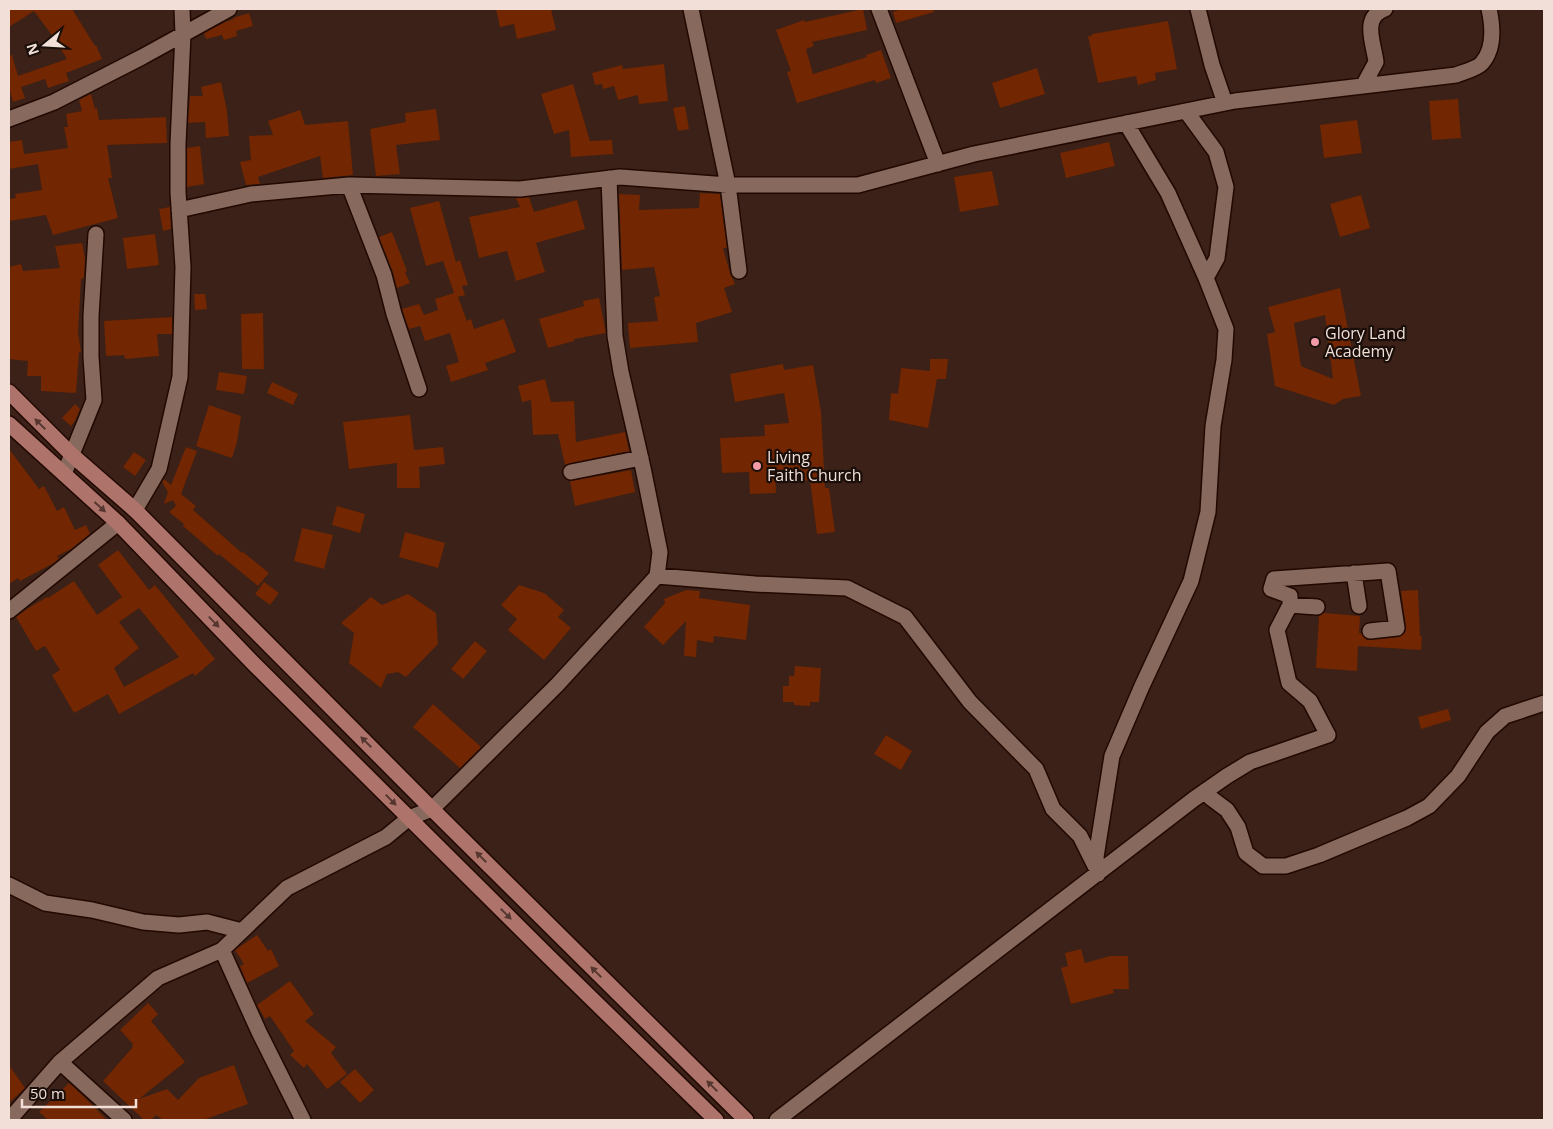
<svg xmlns="http://www.w3.org/2000/svg" width="1553" height="1129" viewBox="0 0 1553 1129" font-family="'Open Sans',sans-serif">
<rect width="100%" height="100%" fill="#3b2117"/>
<path fill="#722601" fill-rule="evenodd" d="M 9,9 L 72,9 L 95,46 L 96,45 L 102,59 L 66,73 L 69,81 L 48,88 L 45,79 L 21,87 L 25,98 L 13,102 L 10,91 L 9,91 L 9,56 L 12,55 L 18,76 L 67,59 L 54,38 L 34,11 L 9,27 Z
M 496,9 L 551,9 L 556,30 L 517,39 L 514,24 L 500,27 Z
M 863,9 L 867,30 L 812,42 L 814,46 L 806,49 L 813,74 L 867,57 L 866,55 L 881,50 L 891,78 L 876,83 L 875,80 L 797,103 L 787,72 L 791,71 L 776,30 L 804,20 L 805,22 Z
M 902,9 L 933,9 L 934,12 L 896,23 L 893,12 Z
M 249,13 L 253,26 L 236,31 L 237,36 L 224,40 L 222,35 L 206,39 L 204,33 L 225,22 L 234,19 L 233,18 Z
M 1168,21 L 1177,69 L 1155,73 L 1156,80 L 1138,85 L 1136,76 L 1098,83 L 1088,36 L 1092,36 L 1092,34 Z
M 664,64 L 668,101 L 639,104 L 638,95 L 618,100 L 614,86 L 603,89 L 602,84 L 595,85 L 592,73 L 622,65 L 623,69 Z
M 1037,68 L 1045,94 L 1000,108 L 992,83 Z
M 221,82 L 227,111 L 229,136 L 206,138 L 205,122 L 188,123 L 190,96 L 203,96 L 201,87 Z
M 573,84 L 590,141 L 612,140 L 613,154 L 571,157 L 569,130 L 554,134 L 541,94 Z
M 91,94 L 95,109 L 97,108 L 99,120 L 166,117 L 167,143 L 107,145 L 112,178 L 108,178 L 118,218 L 53,235 L 46,215 L 9,221 L 9,199 L 16,198 L 15,194 L 42,190 L 38,164 L 9,169 L 9,142 L 22,140 L 24,154 L 68,148 L 64,127 L 68,127 L 66,114 L 82,111 L 79,100 Z
M 1458,99 L 1461,138 L 1432,140 L 1429,101 Z
M 685,106 L 689,129 L 678,131 L 673,108 Z
M 436,109 L 440,140 L 396,145 L 400,174 L 376,176 L 370,129 L 406,122 L 405,113 Z
M 300,110 L 305,125 L 348,121 L 353,175 L 323,178 L 320,156 L 258,177 L 260,184 L 246,185 L 240,162 L 251,160 L 249,136 L 273,135 L 268,121 Z
M 1357,120 L 1362,153 L 1324,158 L 1320,125 Z
M 1109,142 L 1115,166 L 1066,178 L 1060,153 Z
M 200,146 L 204,184 L 187,187 L 187,148 Z
M 992,171 L 999,205 L 960,212 L 954,177 Z
M 700,193 L 720,194 L 727,248 L 723,248 L 730,273 L 735,284 L 724,288 L 732,312 L 696,323 L 698,342 L 630,348 L 628,323 L 658,321 L 654,297 L 660,296 L 654,267 L 622,270 L 619,194 L 640,195 L 639,210 L 699,208 Z
M 1361,195 L 1370,228 L 1340,237 L 1330,204 Z
M 529,197 L 534,212 L 577,200 L 585,229 L 536,243 L 545,272 L 516,281 L 507,251 L 479,258 L 469,217 L 520,207 L 516,198 Z
M 439,201 L 456,262 L 460,260 L 468,285 L 462,286 L 465,295 L 458,297 L 467,321 L 471,319 L 474,329 L 504,319 L 516,352 L 485,363 L 488,370 L 451,382 L 446,366 L 459,362 L 450,333 L 425,341 L 420,326 L 409,329 L 402,309 L 419,304 L 424,315 L 438,310 L 435,299 L 454,293 L 443,261 L 426,266 L 410,208 Z
M 170,207 L 171,229 L 163,231 L 159,209 Z
M 392,232 L 407,271 L 405,272 L 410,283 L 397,288 L 393,272 L 379,237 Z
M 155,234 L 159,265 L 127,269 L 123,238 Z
M 82,243 L 85,258 L 84,278 L 81,279 L 78,332 L 81,352 L 79,352 L 76,393 L 41,391 L 41,376 L 27,376 L 28,361 L 9,359 L 9,267 L 21,264 L 23,271 L 60,268 L 55,246 Z
M 1340,288 L 1361,396 L 1343,399 L 1334,405 L 1275,386 L 1267,334 L 1275,332 L 1268,307 ZM 1325,315 L 1333,379 L 1301,366 L 1294,323 Z
M 194,294 L 205,294 L 207,309 L 195,310 Z
M 599,298 L 606,333 L 574,339 L 574,341 L 548,348 L 539,319 L 584,306 L 583,301 Z
M 263,313 L 264,369 L 242,369 L 241,314 Z
M 172,317 L 172,334 L 157,334 L 159,356 L 125,359 L 124,355 L 106,356 L 104,321 Z
M 930,359 L 948,359 L 946,379 L 937,379 L 928,428 L 889,420 L 891,393 L 898,394 L 901,368 L 930,371 Z
M 783,364 L 784,370 L 813,365 L 821,412 L 825,488 L 829,488 L 835,532 L 817,534 L 810,480 L 802,481 L 801,469 L 775,470 L 776,493 L 750,494 L 749,472 L 722,473 L 720,438 L 765,436 L 764,425 L 789,423 L 784,393 L 735,402 L 730,374 Z
M 219,372 L 247,376 L 244,394 L 216,390 Z
M 545,379 L 551,402 L 574,401 L 576,442 L 625,432 L 629,451 L 565,465 L 558,434 L 533,435 L 531,400 L 522,402 L 518,386 Z
M 272,382 L 298,394 L 293,405 L 267,393 Z
M 75,404 L 80,409 L 75,421 L 71,426 L 62,418 Z
M 209,405 L 241,416 L 237,442 L 232,458 L 196,446 Z
M 410,415 L 414,450 L 443,447 L 445,464 L 419,467 L 420,488 L 397,488 L 397,463 L 349,469 L 343,422 Z
M 186,447 L 197,451 L 181,494 L 196,506 L 193,510 L 242,553 L 243,552 L 269,573 L 258,586 L 219,554 L 218,556 L 183,526 L 184,524 L 169,512 L 176,506 L 173,500 L 164,504 L 168,492 L 162,482 L 164,479 L 171,485 Z
M 9,449 L 39,489 L 44,486 L 57,511 L 64,507 L 75,530 L 86,525 L 90,534 L 71,549 L 57,556 L 59,559 L 54,563 L 20,581 L 18,578 L 9,584 Z
M 134,452 L 146,460 L 135,476 L 123,467 Z
M 631,470 L 635,492 L 575,506 L 570,481 Z
M 337,506 L 365,514 L 360,533 L 332,525 Z
M 302,528 L 333,535 L 324,569 L 294,561 Z
M 405,532 L 445,543 L 438,568 L 399,557 Z
M 118,550 L 149,590 L 155,585 L 215,659 L 195,676 L 193,673 L 119,714 L 108,694 L 74,713 L 52,675 L 60,670 L 45,646 L 36,651 L 16,617 L 27,609 L 47,597 L 48,598 L 74,581 L 97,615 L 122,597 L 98,565 ZM 139,608 L 179,657 L 124,687 L 114,668 L 139,648 L 119,622 Z
M 264,582 L 279,593 L 270,605 L 255,594 Z
M 519,585 L 544,593 L 564,610 L 558,617 L 571,628 L 544,660 L 508,630 L 517,619 L 501,605 Z
M 686,590 L 700,591 L 699,598 L 750,605 L 746,640 L 714,636 L 713,643 L 697,640 L 696,657 L 684,656 L 686,621 L 663,645 L 644,627 L 665,603 L 664,599 Z
M 1418,590 L 1420,636 L 1422,636 L 1421,650 L 1358,646 L 1357,671 L 1316,668 L 1319,616 L 1324,613 L 1360,616 L 1359,633 L 1361,633 L 1367,640 L 1399,637 L 1405,632 L 1406,627 L 1401,591 Z
M 408,594 L 436,613 L 438,644 L 406,677 L 398,672 L 387,674 L 381,688 L 349,663 L 354,633 L 341,623 L 371,597 L 382,605 Z
M 475,641 L 487,651 L 463,679 L 451,669 Z
M 795,666 L 821,668 L 819,702 L 810,702 L 810,706 L 794,705 L 794,702 L 783,702 L 783,686 L 789,686 L 789,676 L 794,676 Z
M 433,704 L 481,747 L 460,768 L 413,727 Z
M 1448,709 L 1451,720 L 1421,729 L 1418,717 Z
M 886,735 L 912,751 L 901,770 L 874,754 Z
M 257,935 L 268,951 L 271,949 L 279,966 L 247,983 L 240,966 L 244,964 L 235,950 Z
M 1081,949 L 1085,963 L 1110,956 L 1128,956 L 1129,989 L 1113,989 L 1114,993 L 1071,1004 L 1061,968 L 1068,966 L 1065,953 Z
M 290,981 L 314,1014 L 305,1021 L 336,1047 L 331,1053 L 347,1074 L 327,1089 L 307,1064 L 304,1068 L 290,1055 L 294,1051 L 270,1016 L 265,1019 L 257,1005 Z
M 148,1003 L 158,1014 L 151,1021 L 185,1062 L 139,1099 L 167,1089 L 178,1100 L 199,1078 L 234,1065 L 248,1104 L 203,1120 L 163,1120 L 156,1115 L 151,1120 L 144,1120 L 103,1081 L 133,1047 L 132,1046 L 133,1044 L 120,1030 Z
M 9,1065 L 25,1088 L 9,1103 Z
M 355,1069 L 374,1090 L 360,1103 L 340,1082 Z
M 69,1083 L 82,1095 L 107,1120 L 48,1120 L 39,1112 Z"/>
<g fill="none" stroke-linecap="round" stroke-linejoin="round">
<g stroke="#210902" stroke-width="18">
<path id="minor" d="M 691,9 L 728,185 L 739,271
M 879,9 L 938,164
M 1198,9 L 1212,65 L 1225,103
M 1363,86 L 1376,62 C 1374,44 1361,17 1385,9
M 1186,111 L 1216,152 L 1226,187 L 1217,258 L 1206,278
M 9,119 L 54,102 L 142,57 L 229,9
M 349,185 L 384,275 L 394,314 L 419,389
M 179,210 L 251,194 L 349,185 L 520,189 L 620,177 L 728,185 L 858,185 L 974,154 L 1235,101 L 1456,75 C 1463,72 1477,69 1482,63 C 1495,48 1493,27 1489,9
M 571,472 L 641,458
M 64,474 L 94,400 L 91,357 L 91,316 L 96,234
M 135,510 L 159,469 L 180,377 L 183,267 L 178,192 L 178,144 L 183,34 L 182,9
M 1354,573 L 1359,606
M 657,576 L 755,584 L 847,588 L 905,617 L 970,702 L 1036,769 L 1053,809 L 1080,836 L 1095,866
M 1290,605 L 1317,607
M 9,611 L 118,523
M 1205,791 L 1211,798 L 1227,810 L 1238,827 L 1246,853 L 1263,866 L 1286,866 L 1319,855 L 1407,818 L 1429,806 L 1458,776 L 1487,732 L 1505,716 L 1544,703
M 1098,874 L 1096,857 L 1112,756 L 1142,686 L 1191,581 L 1208,512 L 1213,426 L 1224,360 L 1226,329 L 1206,278 L 1168,193 L 1126,123
M 9,885 L 45,903 L 92,910 L 143,922 L 179,925 L 207,922 L 242,931
M 60,1062 L 124,1120
M 9,1120 L 60,1062 L 158,978 L 222,950
M 303,1120 L 259,1032 L 222,950 L 287,888 L 386,837 L 409,818 L 432,809 L 557,685 L 657,576 L 660,552 L 643,468 L 621,372 L 615,336 L 609,178
M 777,1120 L 1194,799 L 1227,776 L 1250,762 L 1328,735 L 1310,701 L 1289,683 L 1277,630 L 1290,605 L 1290,596 L 1271,589 L 1274,579 L 1388,571 L 1397,628 L 1370,631"/>
</g>
<g stroke="#210902" stroke-width="18">
<path id="major" d="M 9,392 L 72,455 L 135,510 L 432,809 L 746,1120
M 9,424 L 118,523 L 254,664 L 549,957 L 716,1120"/>
</g>
<use href="#minor" stroke="#88695d" stroke-width="15"/>
<use href="#major" stroke="#ae746b" stroke-width="15"/>
</g>
<defs><path id="oneway-solid" d="M-6-.8H1V-3.2L6.5 0L1 3.2V.8H-6Z" transform="scale(1.25)"/></defs>
<g fill="#553730">
<use href="#oneway-solid" transform="translate(40 424) rotate(-135)"/>
<use href="#oneway-solid" transform="translate(100 507) rotate(42)"/>
<use href="#oneway-solid" transform="translate(214 622) rotate(46)"/>
<use href="#oneway-solid" transform="translate(366 742) rotate(-135)"/>
<use href="#oneway-solid" transform="translate(391 800) rotate(45)"/>
<use href="#oneway-solid" transform="translate(481 857) rotate(-135)"/>
<use href="#oneway-solid" transform="translate(506 914) rotate(45)"/>
<use href="#oneway-solid" transform="translate(596 972) rotate(-135)"/>
<use href="#oneway-solid" transform="translate(712 1086) rotate(-135)"/>
</g>
<g fill="#f39aa7" stroke="#190e09" stroke-width="2">
<circle cx="1315" cy="342" r="5"/>
<circle cx="757" cy="466" r="5"/>
</g>
<g text-anchor="middle" dominant-baseline="central" stroke-width="4.5" stroke-linejoin="round" paint-order="stroke">
<g font-size="16" fill="#f1dfd8" stroke="#190e09" text-anchor="start">
<text x="1325" y="333">Glory Land<tspan x="1325" dy="18">Academy</tspan></text>
<text x="767" y="457">Living<tspan x="767" dy="18">Faith Church</tspan></text>
</g>
</g>
<rect width="1553" height="1129" fill="none" stroke="#f1dfd8" stroke-width="20"/>
<g transform="translate(45 45) rotate(252)" stroke="#190e09" stroke-width="4" paint-order="stroke">
<path d="M0-4L9 19L0 12L-9 19Z" fill="#f1dfd8"/>
<text y="-8" font-size="14" font-weight="bold" text-anchor="middle" fill="#f1dfd8">N</text>
</g>
<path d="M22 1099v8h114v-8" fill="none" stroke="#f1dfd8" stroke-width="2.5"/>
<text x="30" y="1099" font-size="15" fill="#f1dfd8" stroke="#190e09" stroke-width="4" paint-order="stroke">50 m</text>
</svg>
